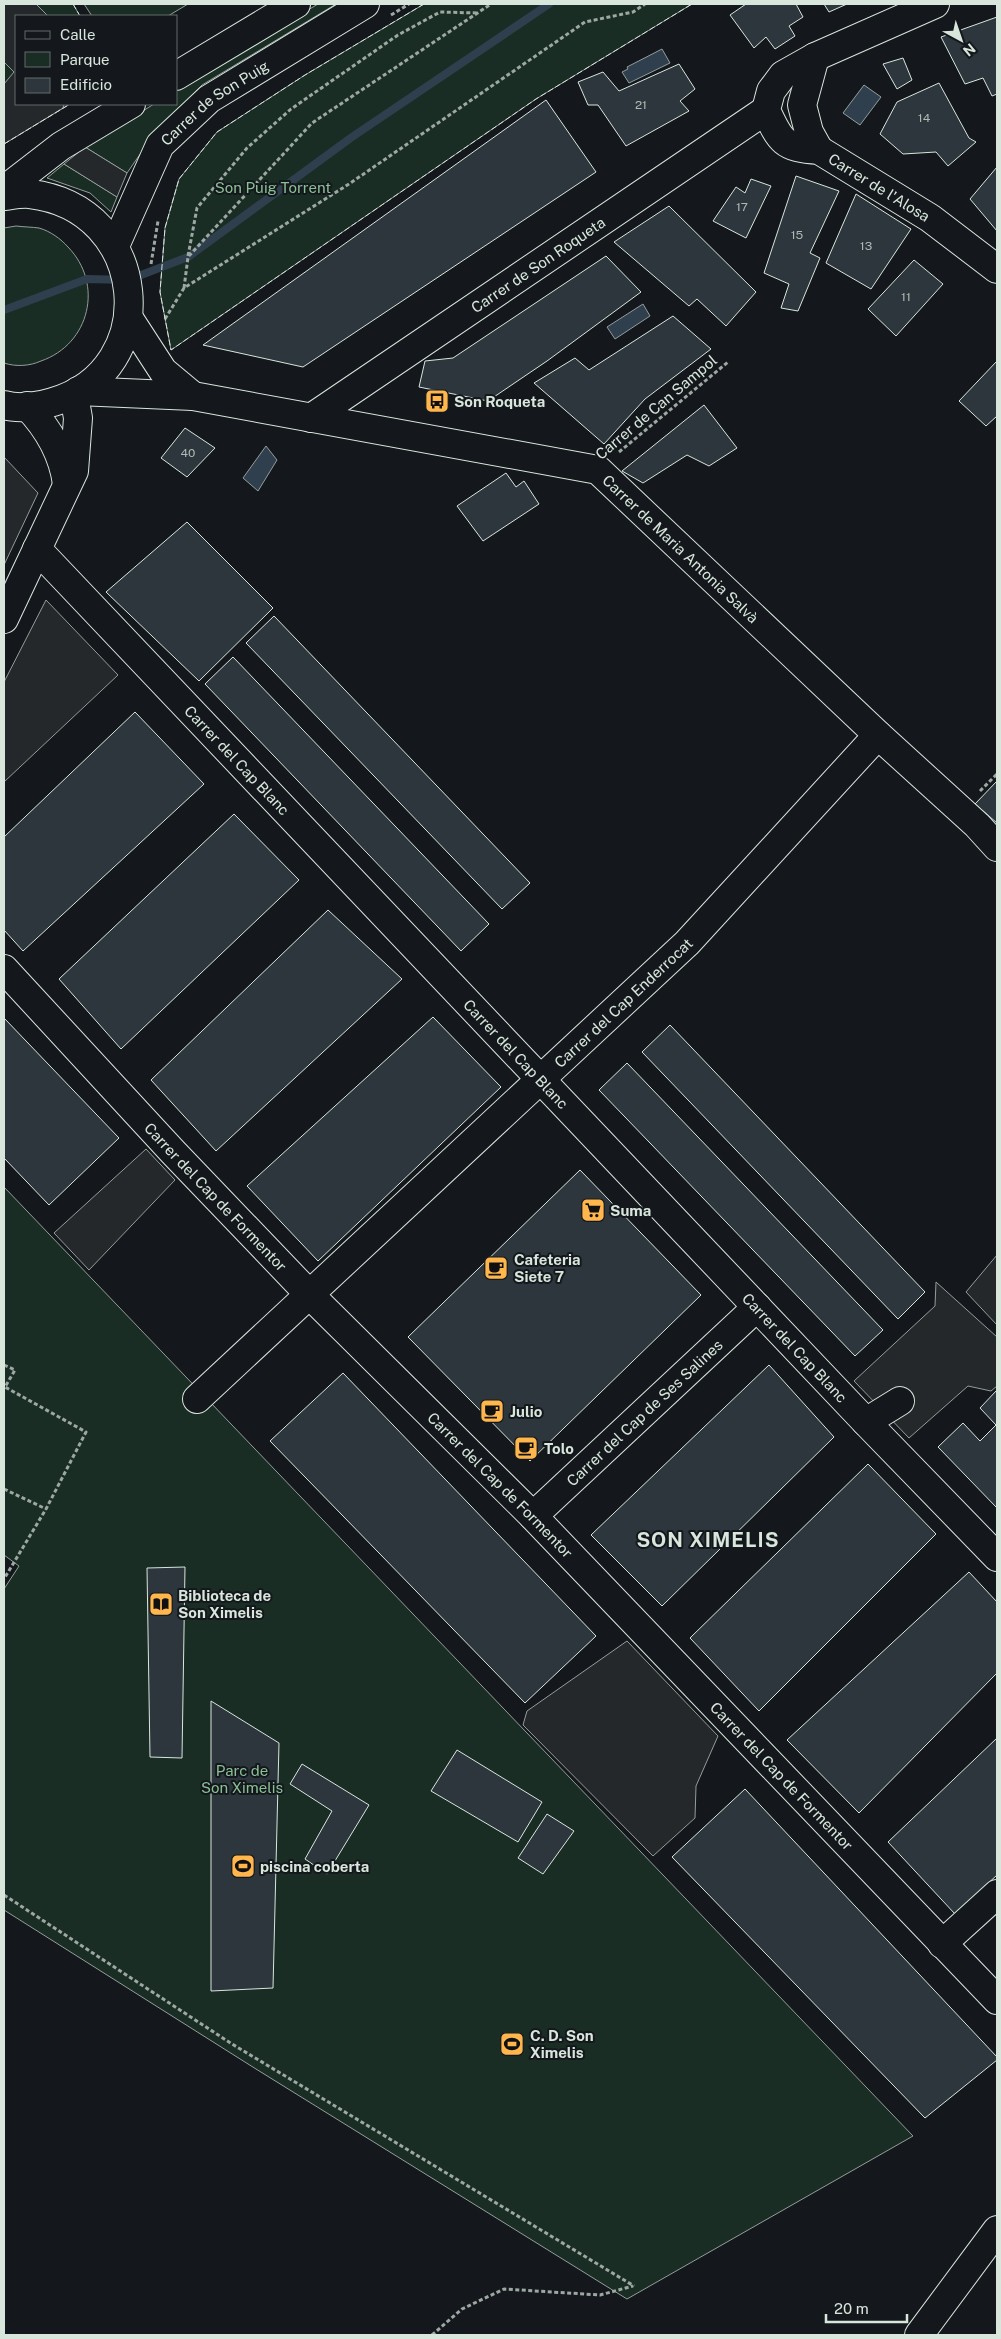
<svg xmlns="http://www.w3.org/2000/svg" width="1001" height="2339" viewBox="0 0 1001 2339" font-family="'Public Sans',sans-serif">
<rect width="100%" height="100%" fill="#14181c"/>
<path fill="#1a2d24" stroke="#939e99" d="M 4,4 L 73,4 L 80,16 L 16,16 L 16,104 L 70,104 L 4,144 Z
M 84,4 L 188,4 L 168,16 L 92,16 Z
M 318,4 L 336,4 L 202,85 L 165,123 L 143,150 L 127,173 L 85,147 L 154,104 L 176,104 L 176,89 Z
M 424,4 L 692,4 L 536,99 L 171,350 L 160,292 L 165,228 L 179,179 L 217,132 L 305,75 Z
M 64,164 L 117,197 L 111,212 L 90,193 L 47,178 Z
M 16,226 C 24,227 32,227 39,228 C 50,231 61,239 68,247 C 104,284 90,344 41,361 C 30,366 16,367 4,363 L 4,228 Z
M 4,1187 L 913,2136 L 627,2299 L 256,2069 L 4,1910 L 4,1589 L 19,1566 L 4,1555 Z"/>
<path fill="#24282b" stroke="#939e99" d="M 4,4 L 36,4 L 48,16 L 16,16 L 16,104 L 64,104 L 63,108 L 4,144 L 4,84 L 14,72 L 4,62 Z
M 85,147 L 127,173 L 117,197 L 64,164 Z
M 4,457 L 38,493 L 4,565 Z
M 46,600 L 118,675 L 4,782 L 4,682 Z
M 146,1149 L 175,1180 L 89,1270 L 54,1233 Z
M 997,1255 L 997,1325 L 966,1292 Z
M 936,1282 L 997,1337 L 997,1386 L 991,1391 L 968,1386 L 909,1438 L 854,1381 L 935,1306 Z
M 627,1641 L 718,1736 L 696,1786 L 695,1818 L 653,1856 L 523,1725 L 527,1711 Z"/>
<path fill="#2f3f4d" stroke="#939e99" d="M 662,49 L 670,63 L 629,83 L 622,72 L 628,69 L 627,67 Z
M 864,85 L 881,97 L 860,125 L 843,113 Z
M 643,304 L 650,316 L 615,339 L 607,327 Z
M 266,446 L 277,460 L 258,491 L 243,478 Z"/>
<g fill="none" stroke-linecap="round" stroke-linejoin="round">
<path stroke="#2f3f4d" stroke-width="8" d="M 4,310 L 87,279 L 128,280 L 188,257 L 352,137 L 549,4"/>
</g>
<path fill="#2c363c" stroke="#d8e6dc" d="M 746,4 L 796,4 L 803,17 L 789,26 L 795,36 L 775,49 L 766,37 L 754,48 L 730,15 Z
M 824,4 L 847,4 L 829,12 Z
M 997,17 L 997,94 L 992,96 L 983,78 L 965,84 L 941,37 Z
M 903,58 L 912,80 L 897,89 L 883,64 Z
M 679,64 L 695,89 L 680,101 L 689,111 L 626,146 L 598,105 L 588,105 L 578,82 L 603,72 L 619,91 Z
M 939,83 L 969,138 L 976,142 L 948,166 L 936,152 L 903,154 L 880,134 L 897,102 Z
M 546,100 L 596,172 L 303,367 L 203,345 Z
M 997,167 L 997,231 L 970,199 Z
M 796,176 L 839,191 L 810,253 L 820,258 L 798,311 L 781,308 L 789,284 L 764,273 Z
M 751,179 L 771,186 L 746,238 L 713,221 L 736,187 L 745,193 Z
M 856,194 L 911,229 L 871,289 L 826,263 Z
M 669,206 L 756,292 L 726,326 L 697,299 L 689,306 L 614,242 Z
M 606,256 L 641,292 L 547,361 L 488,401 L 419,387 L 425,361 L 453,358 Z
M 914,260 L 943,284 L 896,336 L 868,309 Z
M 673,316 L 711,349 L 645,399 L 604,444 L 534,383 L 575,358 L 589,370 Z
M 997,361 L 997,416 L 986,426 L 959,401 Z
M 704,405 L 737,448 L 709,466 L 687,455 L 643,483 L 622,471 Z
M 185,428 L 215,448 L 187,477 L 161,458 Z
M 506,473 L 516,487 L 524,481 L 539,504 L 483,541 L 457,506 Z
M 187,522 L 273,608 L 199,681 L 106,592 Z
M 274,616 L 530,883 L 502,909 L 246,643 Z
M 233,657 L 489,924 L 461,951 L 205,684 Z
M 135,712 L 204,784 L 23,951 L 4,930 L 4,837 Z
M 997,781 L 997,823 L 975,804 Z
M 234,814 L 299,880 L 121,1049 L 59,979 Z
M 328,910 L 402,979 L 216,1151 L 151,1080 Z
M 433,1017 L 501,1087 L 318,1261 L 247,1186 Z
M 4,1018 L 119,1138 L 49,1205 L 4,1158 Z
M 670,1025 L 925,1292 L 898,1319 L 642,1052 Z
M 627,1063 L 883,1330 L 855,1356 L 599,1090 Z
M 580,1170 L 701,1295 L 530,1461 L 408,1337 Z
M 769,1365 L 834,1437 L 662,1606 L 591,1535 Z
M 343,1373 L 596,1636 L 525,1703 L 270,1441 Z
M 997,1390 L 997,1508 L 938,1447 L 963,1423 L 980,1441 L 996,1425 L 980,1408 Z
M 868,1464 L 936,1534 L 759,1711 L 690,1638 Z
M 185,1567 L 182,1758 L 150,1757 L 147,1568 Z
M 969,1572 L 997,1602 L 997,1673 L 859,1813 L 787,1740 Z
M 211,1701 L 279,1743 L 273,1988 L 211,1991 Z
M 997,1738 L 997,1875 L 955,1914 L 888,1842 Z
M 457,1750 L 542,1802 L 518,1842 L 431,1791 Z
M 302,1764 L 369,1805 L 327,1874 L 305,1859 L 332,1811 L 290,1784 Z
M 745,1789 L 997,2057 L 997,2060 L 925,2118 L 672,1857 Z
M 547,1814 L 574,1831 L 543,1874 L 518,1858 Z"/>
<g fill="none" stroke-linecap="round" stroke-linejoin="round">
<g stroke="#d8e6dc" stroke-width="30">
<g id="minor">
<path id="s1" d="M 935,4 L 815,57 L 783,75 L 771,91 L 766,110 C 780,141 783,148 819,150 L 930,218 L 997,269"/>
<path d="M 815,57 L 802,105 L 809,132 L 819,150"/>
<path d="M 176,76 L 296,4"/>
<path d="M 4,190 L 61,146 L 131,104"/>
<path d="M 4,196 C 12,195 22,193 30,194 C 150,208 164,370 53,402 C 38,407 18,409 4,405"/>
<path id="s2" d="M 115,246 L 160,145 L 209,99 L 365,4"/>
<path d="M 128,317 L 163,371 L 193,396"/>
<path id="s3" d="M 78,391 L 193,396 L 598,470 L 878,735 L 977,825 L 997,847"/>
<path d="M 27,406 C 48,428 63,454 67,484"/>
<path id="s4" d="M 311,418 L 766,110"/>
<path id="s5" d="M 37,549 L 866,1422 L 997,1557"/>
<path d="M 4,619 L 74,471 L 78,418 L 74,395"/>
<path id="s6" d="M 4,969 L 173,1152 L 310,1295 L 533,1516 L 997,2000"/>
<path id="s7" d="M 197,1399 L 687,943 L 878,735"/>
<path d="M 866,1422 L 900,1401"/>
<path id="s8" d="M 533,1516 L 757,1307"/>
<path d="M 942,1944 L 997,1894"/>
<path d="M 919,2335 L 997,2230"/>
</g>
</g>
<path stroke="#9da8a2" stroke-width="3" stroke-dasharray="4 2.5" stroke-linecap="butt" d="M 391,15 L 409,4
M 188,256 L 197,208 L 247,148 L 291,109 L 398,35 L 440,12 L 478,13
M 151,264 L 158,221
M 184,288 L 188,257 L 312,123 L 491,4
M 165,319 L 184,288 L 349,184 L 585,22 L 633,12 L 645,4
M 619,452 L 728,362
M 980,791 L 997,774
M 4,1365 L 15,1370 L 5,1387 L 86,1432 L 46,1509 L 4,1579
M 4,1489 L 46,1509
M 4,1895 L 232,2044 L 634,2286
M 432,2335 L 462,2309 L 504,2289 L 600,2295 L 633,2286"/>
<use href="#minor" stroke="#14181c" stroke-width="28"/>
<path stroke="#d8e6dc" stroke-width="1" stroke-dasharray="6 2.5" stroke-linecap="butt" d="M 73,4 L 80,16
M 424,4 L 305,75 L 217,132 L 179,179 L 165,228 L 160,292 L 171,350 L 536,99 L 692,4
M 4,144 L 70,104"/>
</g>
<defs>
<g id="bus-square" transform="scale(1.25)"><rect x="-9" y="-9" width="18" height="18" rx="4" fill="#ffb74d" stroke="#14181c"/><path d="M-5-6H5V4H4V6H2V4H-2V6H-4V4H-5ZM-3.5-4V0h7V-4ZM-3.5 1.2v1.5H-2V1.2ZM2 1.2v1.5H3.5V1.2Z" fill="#111"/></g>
<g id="supermarket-square" transform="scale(1.25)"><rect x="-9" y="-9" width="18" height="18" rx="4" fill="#ffb74d" stroke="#14181c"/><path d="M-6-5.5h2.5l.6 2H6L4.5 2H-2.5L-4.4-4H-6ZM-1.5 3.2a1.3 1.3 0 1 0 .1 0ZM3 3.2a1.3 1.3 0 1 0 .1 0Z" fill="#111"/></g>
<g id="cafe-square" transform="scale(1.25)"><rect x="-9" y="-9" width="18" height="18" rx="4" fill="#ffb74d" stroke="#14181c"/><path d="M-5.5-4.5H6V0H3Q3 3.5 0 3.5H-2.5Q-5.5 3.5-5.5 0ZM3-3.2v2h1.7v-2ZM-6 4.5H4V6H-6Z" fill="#111"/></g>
<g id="library-square" transform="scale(1.25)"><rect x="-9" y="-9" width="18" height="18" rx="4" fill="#ffb74d" stroke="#14181c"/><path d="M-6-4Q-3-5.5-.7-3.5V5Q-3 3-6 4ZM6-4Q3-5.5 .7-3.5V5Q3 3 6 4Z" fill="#111"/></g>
<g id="stadium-square" transform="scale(1.25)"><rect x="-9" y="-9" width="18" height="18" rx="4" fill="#ffb74d" stroke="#14181c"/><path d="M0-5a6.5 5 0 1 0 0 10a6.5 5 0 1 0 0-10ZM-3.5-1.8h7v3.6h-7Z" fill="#111"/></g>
</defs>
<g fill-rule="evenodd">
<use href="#bus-square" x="437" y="401"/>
<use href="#supermarket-square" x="593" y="1210"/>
<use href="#cafe-square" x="496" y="1268"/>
<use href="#cafe-square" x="492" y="1411"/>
<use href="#cafe-square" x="526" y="1448"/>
<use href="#library-square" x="161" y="1604"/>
<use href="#stadium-square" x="243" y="1866"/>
<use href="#stadium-square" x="512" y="2044"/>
</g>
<g text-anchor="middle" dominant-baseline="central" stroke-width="4" stroke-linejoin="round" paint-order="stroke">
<g font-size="12" fill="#adbab4">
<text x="641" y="105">21</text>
<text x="924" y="118">14</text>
<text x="742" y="207">17</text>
<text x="797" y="235">15</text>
<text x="866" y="246">13</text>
<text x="906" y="297">11</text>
<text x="188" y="453">40</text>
</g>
<g font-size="15" fill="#d8e6dc" stroke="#14181c">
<text stroke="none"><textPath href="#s2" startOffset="180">Carrer de Son Puig</textPath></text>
<text stroke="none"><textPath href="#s1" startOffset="351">Carrer de l'Alosa</textPath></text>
<text stroke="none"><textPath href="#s4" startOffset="274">Carrer de Son Roqueta</textPath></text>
<text transform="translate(656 407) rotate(-40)">Carrer de Can Sampol</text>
<text stroke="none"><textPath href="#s3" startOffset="641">Carrer de Maria Antonia Salvà</textPath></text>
<text stroke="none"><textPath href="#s5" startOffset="291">Carrer del Cap Blanc</textPath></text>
<text stroke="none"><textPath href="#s7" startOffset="582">Carrer del Cap Enderrocat</textPath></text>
<text stroke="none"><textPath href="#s5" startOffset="696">Carrer del Cap Blanc</textPath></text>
<text stroke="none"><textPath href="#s6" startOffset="311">Carrer del Cap de Formentor</textPath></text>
<text stroke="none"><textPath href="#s5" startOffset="1101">Carrer del Cap Blanc</textPath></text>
<text stroke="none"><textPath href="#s8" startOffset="152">Carrer del Cap de Ses Salines</textPath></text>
<text stroke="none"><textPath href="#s6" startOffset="716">Carrer del Cap de Formentor</textPath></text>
<text stroke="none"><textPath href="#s6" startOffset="1121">Carrer del Cap de Formentor</textPath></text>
</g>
<g font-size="15" fill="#8ac095" stroke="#14181c">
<text x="273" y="187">Son Puig Torrent</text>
<text x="242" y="1770">Parc de<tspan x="242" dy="17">Son Ximelis</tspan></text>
</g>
<g font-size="15" font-weight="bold" fill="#d8e6dc" stroke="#14181c" text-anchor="start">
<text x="454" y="401">Son Roqueta</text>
<text x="610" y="1210">Suma</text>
<text x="514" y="1259">Cafeteria<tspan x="514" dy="17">Siete 7</tspan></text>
<text x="510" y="1411">Julio</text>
<text x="544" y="1448">Tolo</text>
<text x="178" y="1595">Biblioteca de<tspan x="178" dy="17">Son Ximelis</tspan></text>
<text x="260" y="1866">piscina coberta</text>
<text x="530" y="2035">C. D. Son<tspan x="530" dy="17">Ximelis</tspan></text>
</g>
<g font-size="20" font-weight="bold" letter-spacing="1" fill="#d8e6dc" stroke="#14181c">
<text x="708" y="1540">SON XIMELIS</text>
</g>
</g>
<rect width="1001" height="2339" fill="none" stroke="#d8e6dc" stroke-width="10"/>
<rect x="15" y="15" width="162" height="90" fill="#14181c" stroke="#626a69"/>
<rect x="25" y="31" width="25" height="8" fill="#14181c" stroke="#626a69"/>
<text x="60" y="40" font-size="15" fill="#d8e6dc">Calle</text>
<rect x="25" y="52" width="25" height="15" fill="#1a2d24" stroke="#626a69"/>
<text x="60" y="65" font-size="15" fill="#d8e6dc">Parque</text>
<rect x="25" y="78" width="25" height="15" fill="#2c363c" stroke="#626a69"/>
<text x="60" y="90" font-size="15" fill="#d8e6dc">Edificio</text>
<g transform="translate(961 40) rotate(140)" stroke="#14181c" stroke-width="4" paint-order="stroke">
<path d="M0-4L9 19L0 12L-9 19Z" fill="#d8e6dc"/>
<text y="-8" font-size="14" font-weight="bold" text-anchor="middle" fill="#d8e6dc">N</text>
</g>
<path d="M826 2314v8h81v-8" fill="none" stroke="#d8e6dc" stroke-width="2.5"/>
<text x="834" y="2314" font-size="15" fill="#d8e6dc" stroke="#14181c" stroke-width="4" paint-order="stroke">20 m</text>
</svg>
